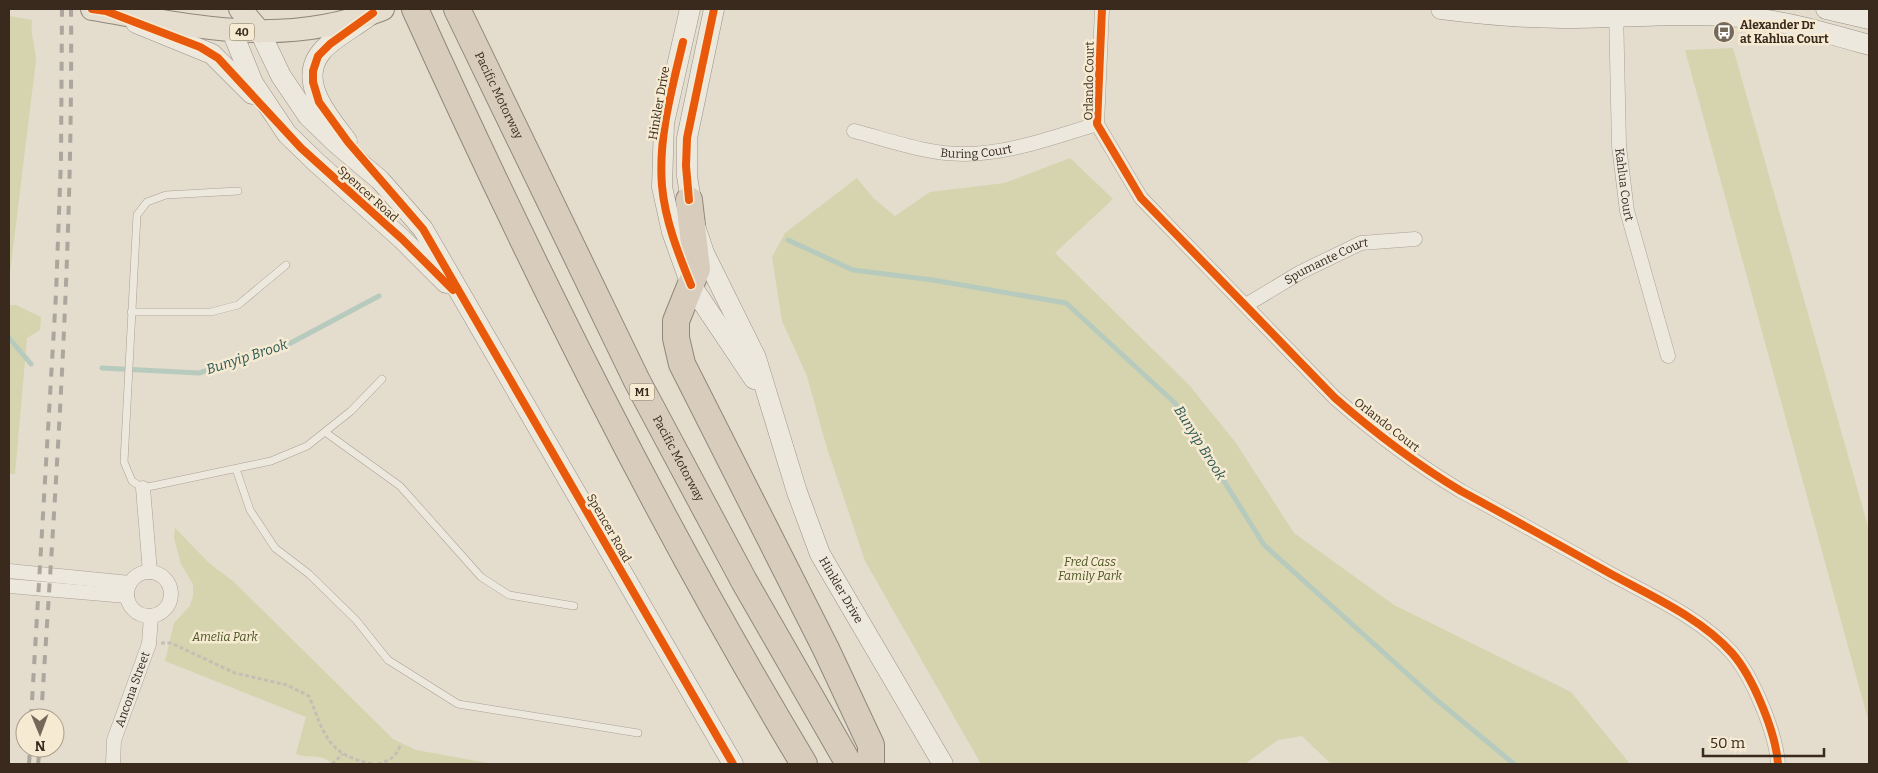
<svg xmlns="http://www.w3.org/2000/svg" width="1878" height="773" viewBox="0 0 1878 773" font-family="Bitter,serif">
<rect width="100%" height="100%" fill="#e4dccc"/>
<path fill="#d5d4ae" d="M 9,16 L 32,20 C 30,32 35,47 36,60 L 9,281 Z
M 1733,48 L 1867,523 L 1869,536 L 1869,723 L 1685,50 Z
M 1070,158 L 1113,199 L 1055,253 L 1189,385 L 1236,443 L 1294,533 L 1394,605 L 1571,692 L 1630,764 L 1331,764 L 1302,736 L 1278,740 L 1245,764 L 981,764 L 865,561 L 826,445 L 807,376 L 782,321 L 772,257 L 785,233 L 857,178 L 873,198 L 895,216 L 930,192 L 1005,183 Z
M 9,305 L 16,305 L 41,317 L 40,330 L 27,338 L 15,474 L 9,474 Z
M 175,528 L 209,563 L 234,582 L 393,739 L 416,750 L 493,764 L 332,764 C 323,753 308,759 296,754 L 306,717 L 165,661 L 174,623 L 190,606 L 193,596 L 193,584 L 181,564 L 174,538 Z"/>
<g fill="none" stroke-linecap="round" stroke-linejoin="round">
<path stroke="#b7cabe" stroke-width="5" d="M 788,240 L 853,270 L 933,280 L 1066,303 L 1175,403 L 1264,545 L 1433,697 L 1514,764
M 9,338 L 31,364
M 102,368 L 199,373 L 285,346 L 379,296"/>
<g stroke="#aaa195" stroke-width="8">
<path id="lane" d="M 238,191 L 166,195 L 147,202 L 137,215 L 124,462 L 132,481 L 143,488 L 271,461 L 307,446 L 351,411 L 382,379
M 131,312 L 211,312 L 238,305 L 286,265
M 325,432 L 400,486 L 481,577 L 509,595 L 574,606
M 236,469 L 250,510 L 275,548 L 309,574 L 356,620 L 388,660 L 458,704 L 638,733"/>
</g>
<g stroke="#aaa195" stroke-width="15">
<g id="street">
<path d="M 1102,9 L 1097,124 L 1141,198 L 1335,398 C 1375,433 1416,464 1461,491 C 1511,518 1561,546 1611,574 C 1651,596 1701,618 1732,653 C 1753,677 1776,733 1778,764"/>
<path id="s1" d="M 1616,9 L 1619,146 L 1627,211 L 1668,356"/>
<path id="s2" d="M 854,131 C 889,140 926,154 963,154 C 1008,154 1055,137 1097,124"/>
<path id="s3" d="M 1246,305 L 1301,272 L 1361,243 L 1415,239"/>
<path d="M 143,488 L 150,572"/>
<path d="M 9,571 L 130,583"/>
<circle cx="149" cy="594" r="22"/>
<path d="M 9,586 L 127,596"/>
<path id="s4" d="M 113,764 L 114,740 L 149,644 L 151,616"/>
</g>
</g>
<g stroke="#999186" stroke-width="21">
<g id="secondary">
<path d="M 690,9 L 664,123 L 662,187 L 672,232 L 691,285 L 754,379"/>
<path id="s5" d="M 714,9 L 687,138 L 687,176 L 695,226 L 704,253 L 756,358 L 797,492 L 820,554 L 943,764"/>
<path d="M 1441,9 C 1481,14 1522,18 1562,18 C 1621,18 1681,12 1740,17 C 1784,20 1827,33 1869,45"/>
<path d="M 1826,9 L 1869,19"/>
<path d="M 136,23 L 212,54 L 252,94"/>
<path d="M 232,31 L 253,83 L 287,134 L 317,163 L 402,239 L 446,283"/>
<path d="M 260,32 L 281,76 L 308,116 L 336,143 L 380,180 L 423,229 L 733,764"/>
<path d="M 347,141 C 329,117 296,81 322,51 C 333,38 355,27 369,16"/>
</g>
</g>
<g stroke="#8f877c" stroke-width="24">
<path id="primary" d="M 92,9 C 194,26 283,49 383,9
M 240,9 L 260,32"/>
</g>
<g stroke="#8f877c" stroke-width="28">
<g id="highway">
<path d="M 415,9 C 532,267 658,521 804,764"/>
<path id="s6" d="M 457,9 L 637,381 L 744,581 L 849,764"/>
<path d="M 689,200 L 697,269 L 676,321 L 676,338 L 682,364 L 826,649 L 871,745 L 871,764"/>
</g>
</g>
<path stroke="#c5beb5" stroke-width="3" stroke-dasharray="4 2.5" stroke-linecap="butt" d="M 161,643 L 171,643 L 235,673 L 287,685 L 309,696 C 325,735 327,755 373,764
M 332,764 L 343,754
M 378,764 C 389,761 396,757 400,746"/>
<use href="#lane" stroke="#ece8de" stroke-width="7"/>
<use href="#street" stroke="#ece8de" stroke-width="14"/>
<use href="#secondary" stroke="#ece8de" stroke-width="20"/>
<use href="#primary" stroke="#e5decf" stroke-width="22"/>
<use href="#highway" stroke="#d8cdbd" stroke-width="26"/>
<path stroke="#aca69e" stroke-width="4" stroke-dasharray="9 9" stroke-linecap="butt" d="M 31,718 L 56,294 L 61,159 L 62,9
M 41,718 C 56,482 73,246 71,9
M 29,764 L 30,748
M 38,764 L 40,748"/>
<g stroke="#f6ead2" stroke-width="11">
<path id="cycleway" d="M 92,9 L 106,11 L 200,47 L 218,58 L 301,148 L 402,239 L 453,290
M 1102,9 L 1097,124 L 1141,198 L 1335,398 C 1375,433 1416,464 1461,491 C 1511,518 1561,546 1611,574 C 1651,596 1701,618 1732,653 C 1753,677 1776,733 1778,764
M 373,13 L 330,44 L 318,56 L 313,71 L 313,82 L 319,102 L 348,142 L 423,229 L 733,764
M 683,42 C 672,89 658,136 662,186 C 665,220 678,253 691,285
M 689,200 L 686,166 L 687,138 L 714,9"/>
</g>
<use href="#cycleway" stroke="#e8590c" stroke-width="8"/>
</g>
<defs>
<g id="bus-disc" transform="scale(1.125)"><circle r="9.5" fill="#75685a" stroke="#f6ead2"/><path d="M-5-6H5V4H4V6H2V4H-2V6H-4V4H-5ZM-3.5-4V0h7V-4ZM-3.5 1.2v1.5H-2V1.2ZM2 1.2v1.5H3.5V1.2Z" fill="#fff"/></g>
</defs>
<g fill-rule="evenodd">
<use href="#bus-disc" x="1724" y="32"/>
</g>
<g text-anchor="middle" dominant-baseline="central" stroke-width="5" stroke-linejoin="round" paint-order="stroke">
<g fill="#f6ead2" stroke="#726453" stroke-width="1">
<rect x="229.5" y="23.5" width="25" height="17" rx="4"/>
<rect x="629.5" y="383.5" width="25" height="17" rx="4"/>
</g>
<g font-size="11" font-weight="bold" fill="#392a1d">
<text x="242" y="32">40</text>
<text x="642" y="392">M1</text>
</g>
<g font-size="12" font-weight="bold" fill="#392a1d" stroke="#f6ead2" text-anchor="start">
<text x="1740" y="25">Alexander Dr<tspan x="1740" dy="14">at Kahlua Court</tspan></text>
</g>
<g font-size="12" fill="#392a1d" stroke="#f6ead2">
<text transform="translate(1089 81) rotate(-89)">Orlando Court</text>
<text stroke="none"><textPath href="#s6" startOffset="96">Pacific Motorway</textPath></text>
<text transform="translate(659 103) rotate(-80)">Hinkler Drive</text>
<text stroke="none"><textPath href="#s2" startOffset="125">Buring Court</textPath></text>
<text stroke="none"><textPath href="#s1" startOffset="176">Kahlua Court</textPath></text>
<text transform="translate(368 194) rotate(42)">Spencer Road</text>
<text stroke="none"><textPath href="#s3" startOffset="92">Spumante Court</textPath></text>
<text transform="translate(1387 425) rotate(38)">Orlando Court</text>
<text stroke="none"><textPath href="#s6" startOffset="501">Pacific Motorway</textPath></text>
<text transform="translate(609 528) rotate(60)">Spencer Road</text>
<text stroke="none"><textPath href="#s5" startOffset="614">Hinkler Drive</textPath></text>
<text stroke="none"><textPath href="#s4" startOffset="78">Ancona Street</textPath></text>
</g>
<g font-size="12" font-style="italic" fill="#4b5623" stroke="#f6ead2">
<text x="1090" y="562">Fred Cass<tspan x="1090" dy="14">Family Park</tspan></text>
<text x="225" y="637">Amelia Park</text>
</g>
<g font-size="14" font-style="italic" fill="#2c5955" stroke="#f6ead2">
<text transform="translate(247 357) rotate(-18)">Bunyip Brook</text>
<text transform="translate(1200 443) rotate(58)">Bunyip Brook</text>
</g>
</g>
<rect width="1878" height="773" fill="none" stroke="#392a1d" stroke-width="20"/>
<g transform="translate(40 733) rotate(179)"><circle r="24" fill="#f6ead2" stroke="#aa9d8a"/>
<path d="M0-4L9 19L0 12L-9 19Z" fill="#75685a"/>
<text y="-8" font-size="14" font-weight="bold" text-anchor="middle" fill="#392a1d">N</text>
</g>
<path d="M1703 748v8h121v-8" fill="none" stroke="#392a1d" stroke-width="2.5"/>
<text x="1710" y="748" font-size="15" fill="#392a1d" stroke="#f6ead2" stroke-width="4" paint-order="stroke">50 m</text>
</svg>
